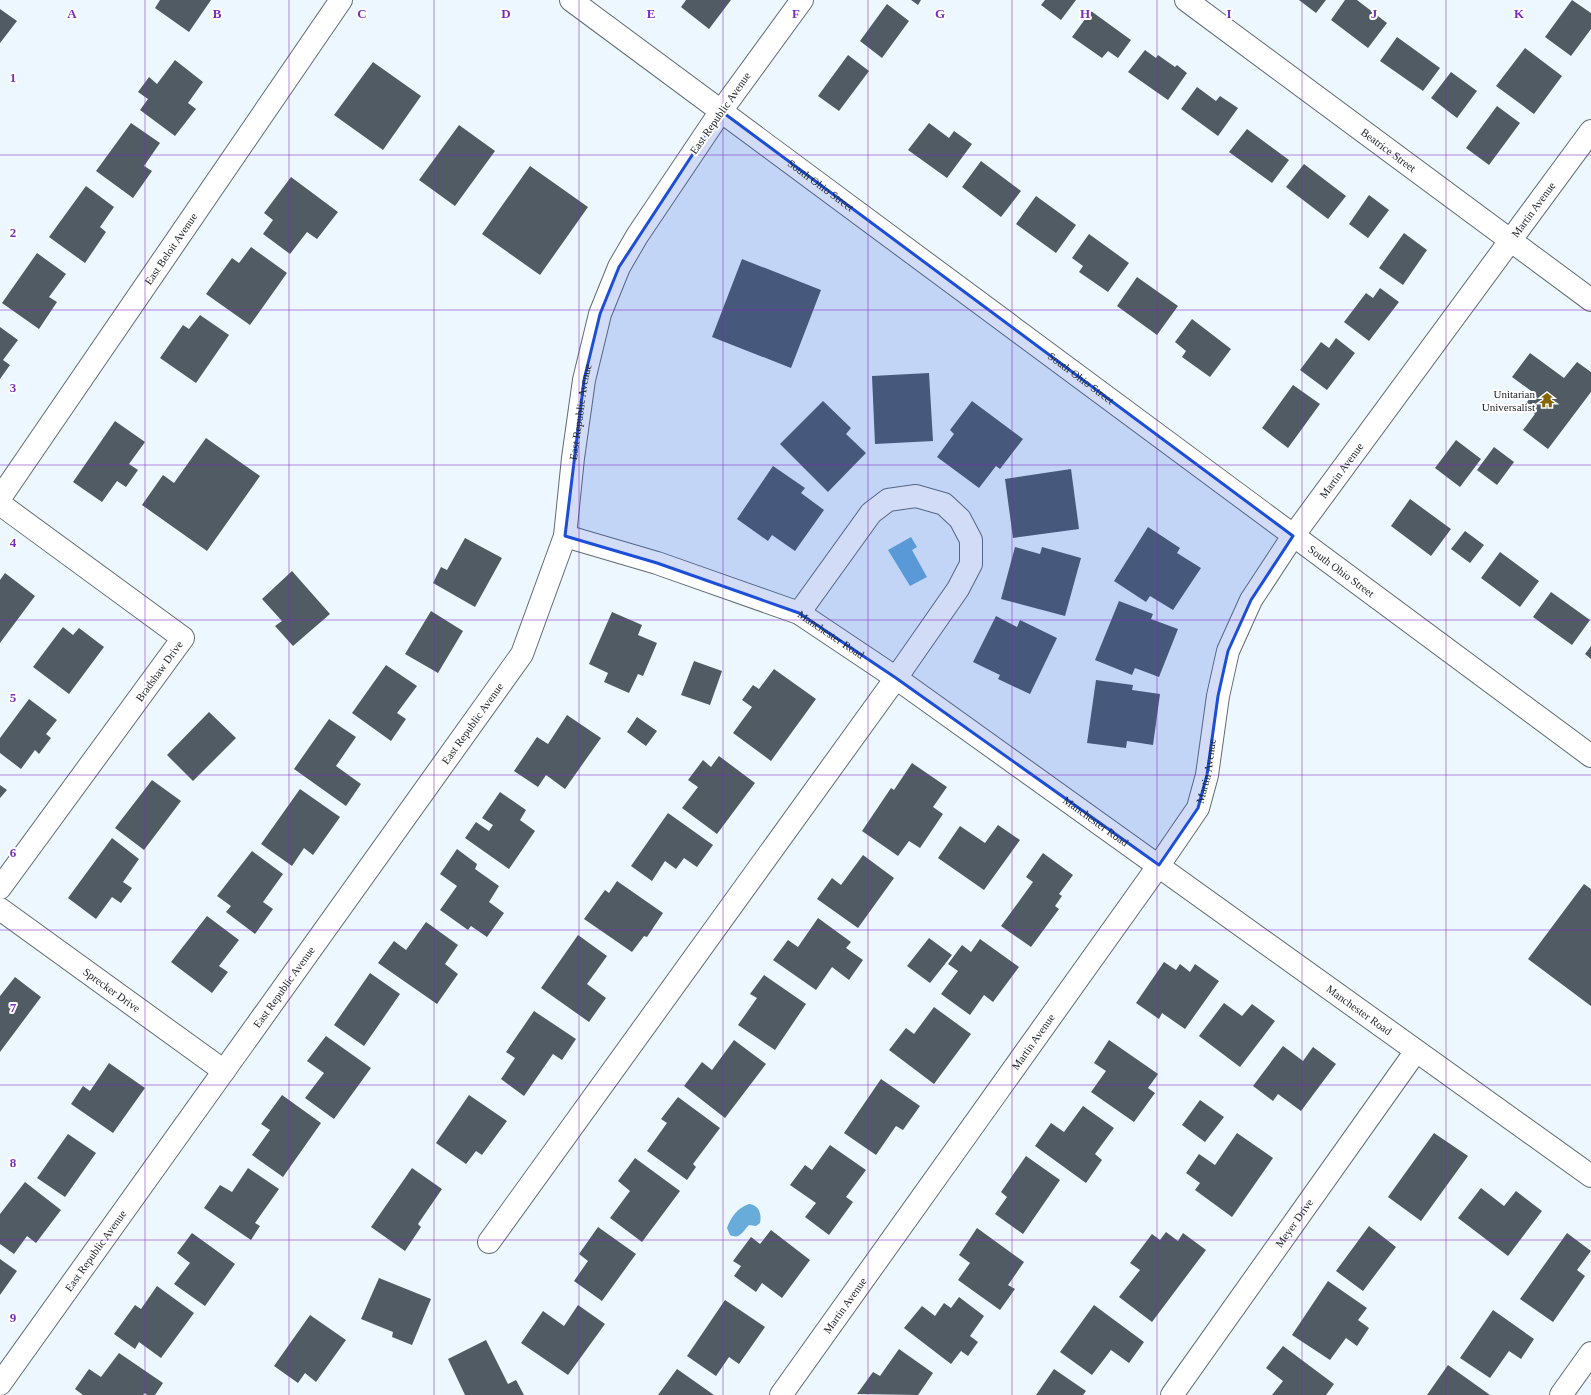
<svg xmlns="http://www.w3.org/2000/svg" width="1591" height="1395" viewBox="0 0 1591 1395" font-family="'Times New Roman',serif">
<rect width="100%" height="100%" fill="#edf7ff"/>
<path fill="#68acd9" d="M 911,537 L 917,547 L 912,550 L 927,577 L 910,586 L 888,550 Z
M 749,1204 C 759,1205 762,1214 760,1223 L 756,1226 L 749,1225 C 743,1231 740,1240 730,1235 L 727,1228 C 731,1217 737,1208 749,1204 Z"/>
<path fill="#505b64" d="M 160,0 L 211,0 L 189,32 L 155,8 Z
M 686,0 L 731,0 L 709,29 L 681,7 Z
M 911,0 L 921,0 L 918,5 Z
M 1045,0 L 1076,0 L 1061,20 L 1041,5 Z
M 1299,0 L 1326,0 L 1316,13 Z
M 1345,0 L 1357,0 L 1387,23 L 1368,48 L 1331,20 Z
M 1572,0 L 1591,13 L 1591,29 L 1571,56 L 1545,37 Z
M 887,4 L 909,21 L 882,58 L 860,41 Z
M 0,9 L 17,21 L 0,43 Z
M 1091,11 L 1131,40 L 1118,58 L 1108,51 L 1102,58 L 1072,37 Z
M 1397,37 L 1440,68 L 1423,91 L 1380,61 Z
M 1525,48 L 1562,76 L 1534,114 L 1496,86 Z
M 1145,50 L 1156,58 L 1158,55 L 1175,67 L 1177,65 L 1187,73 L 1168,100 L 1128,72 Z
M 848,55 L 869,71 L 839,111 L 818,96 Z
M 175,60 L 203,82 L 188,103 L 196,109 L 175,136 L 140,110 L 148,99 L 138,92 L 149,77 L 157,84 Z
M 373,62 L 421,96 L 383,150 L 334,115 Z
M 1451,72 L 1477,91 L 1457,118 L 1431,98 Z
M 1197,87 L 1216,101 L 1220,96 L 1238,108 L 1218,136 L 1181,109 Z
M 1497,106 L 1520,123 L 1489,165 L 1466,148 Z
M 131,123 L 160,143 L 144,166 L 152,171 L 133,198 L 96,171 Z
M 929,123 L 949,138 L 954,131 L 972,144 L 947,178 L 908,150 Z
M 459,125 L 495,151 L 455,206 L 419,180 Z
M 1247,129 L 1289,160 L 1272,183 L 1229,152 Z
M 981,161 L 1021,191 L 1001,217 L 962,187 Z
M 1304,164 L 1346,196 L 1328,219 L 1286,187 Z
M 530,166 L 588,207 L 540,275 L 482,234 Z
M 291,177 L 338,212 L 317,239 L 307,232 L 290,254 L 263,234 L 273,220 L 264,213 Z
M 86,186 L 114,207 L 100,227 L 106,232 L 85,263 L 49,237 Z
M 1369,195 L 1389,210 L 1368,238 L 1349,224 Z
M 1036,196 L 1076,225 L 1056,253 L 1016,224 Z
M 1404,233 L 1427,250 L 1403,285 L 1379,268 Z
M 1089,234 L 1129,263 L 1108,292 L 1079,272 L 1083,266 L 1072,258 Z
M 251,247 L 287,273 L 250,325 L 206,294 L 232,258 L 239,263 Z
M 37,253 L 66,274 L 49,297 L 57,302 L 39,329 L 2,303 Z
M 742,259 L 821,290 L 791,368 L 712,337 Z
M 1137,277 L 1178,306 L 1157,335 L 1117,306 Z
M 1380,288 L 1399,302 L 1369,341 L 1344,322 L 1366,293 L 1373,298 Z
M 200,315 L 229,335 L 196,383 L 160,358 L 183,325 L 189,329 Z
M 1192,319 L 1231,349 L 1210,377 L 1182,357 L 1186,351 L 1175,342 Z
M 0,327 L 18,340 L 3,360 L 10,365 L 0,379 Z
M 1336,338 L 1355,353 L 1327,390 L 1300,370 L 1321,342 L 1329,348 Z
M 1530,353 L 1564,378 L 1577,362 L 1591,372 L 1591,392 L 1548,449 L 1523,430 L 1535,414 L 1524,406 L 1534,393 L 1512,377 Z
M 929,373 L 933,441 L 875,444 L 872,376 Z
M 1293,385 L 1320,404 L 1288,448 L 1262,428 Z
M 823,401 L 851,428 L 846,434 L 866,453 L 828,492 L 780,444 Z
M 972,401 L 1023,439 L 1000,469 L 996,466 L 979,488 L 937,457 L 954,434 L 950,430 Z
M 115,421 L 145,442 L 129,464 L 138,470 L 126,487 L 117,481 L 102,502 L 73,482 Z
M 206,438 L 260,476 L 207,551 L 142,505 L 163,475 L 174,483 Z
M 1456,440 L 1481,459 L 1460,487 L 1435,468 Z
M 1494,447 L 1514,462 L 1497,485 L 1477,470 Z
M 773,466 L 805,488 L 801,493 L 824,510 L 795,551 L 772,535 L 768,541 L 737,519 Z
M 1071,469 L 1079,529 L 1013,538 L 1005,479 Z
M 1410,499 L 1451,529 L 1431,556 L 1391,526 Z
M 1148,527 L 1180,548 L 1177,553 L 1201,568 L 1173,610 L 1150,596 L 1146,602 L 1114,581 Z
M 1465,531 L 1484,545 L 1470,563 L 1451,549 Z
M 465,538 L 502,558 L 475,607 L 433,583 L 441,567 L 447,570 Z
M 1015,547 L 1040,554 L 1042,547 L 1081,558 L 1065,616 L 1001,599 Z
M 1500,552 L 1539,581 L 1520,607 L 1481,578 Z
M 292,571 L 330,614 L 293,646 L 275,626 L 282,621 L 262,599 Z
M 5,573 L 35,596 L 0,643 L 0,580 Z
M 1551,592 L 1590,620 L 1572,645 L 1533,617 Z
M 1119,601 L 1153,614 L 1151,619 L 1178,629 L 1159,677 L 1135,668 L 1132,675 L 1095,660 Z
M 431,611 L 463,631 L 438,673 L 405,654 Z
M 612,612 L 642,625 L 638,635 L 657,643 L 643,676 L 638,674 L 629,693 L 604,682 L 608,673 L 589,664 Z
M 996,616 L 1017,627 L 1020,620 L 1057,638 L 1030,694 L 998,679 L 1000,675 L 973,662 Z
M 63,627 L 73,635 L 79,628 L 104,647 L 69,694 L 33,667 Z
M 1591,646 L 1591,659 L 1585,654 Z
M 694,661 L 722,671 L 710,705 L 681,695 Z
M 386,665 L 417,686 L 397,713 L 406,719 L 391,741 L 352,713 Z
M 774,669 L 816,699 L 771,761 L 733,733 L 752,707 L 742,700 L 753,685 L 759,689 Z
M 1096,680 L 1133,685 L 1132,690 L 1160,694 L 1153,745 L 1127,741 L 1126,748 L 1087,743 Z
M 29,699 L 57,720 L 46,734 L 51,738 L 39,754 L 35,750 L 21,769 L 0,753 L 0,738 Z
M 209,712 L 236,738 L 193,781 L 167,755 Z
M 567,715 L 601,738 L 565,789 L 546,775 L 538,787 L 514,771 L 537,737 L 548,744 Z
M 637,717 L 657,731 L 646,746 L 627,732 Z
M 329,719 L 356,737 L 336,766 L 361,784 L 346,806 L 294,769 Z
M 719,756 L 755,783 L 717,834 L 682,808 L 698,787 L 688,780 L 703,760 L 711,767 Z
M 912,763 L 947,787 L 933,807 L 943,814 L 920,848 L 909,841 L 898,856 L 862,831 L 891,788 L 894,790 Z
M 152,780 L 181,801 L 144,850 L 115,828 Z
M 0,785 L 7,790 L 0,798 Z
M 300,789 L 340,817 L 313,855 L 304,848 L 292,866 L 261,844 Z
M 500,792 L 526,810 L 520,820 L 535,831 L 509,869 L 465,838 L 476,822 L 489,831 L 493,825 L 482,818 Z
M 668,813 L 713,845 L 697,867 L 684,858 L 676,869 L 665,861 L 652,881 L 631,866 Z
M 998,825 L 1020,840 L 984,890 L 938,858 L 960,826 L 985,843 Z
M 112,838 L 139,859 L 123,882 L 132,888 L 121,903 L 112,897 L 96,919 L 68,898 Z
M 457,849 L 477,864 L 475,869 L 499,886 L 489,902 L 504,913 L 487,937 L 471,926 L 468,930 L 440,910 L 457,886 L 440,874 Z
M 252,851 L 283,874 L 263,902 L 273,909 L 255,934 L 226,912 L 231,906 L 217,896 Z
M 1043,853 L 1073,875 L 1059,894 L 1062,896 L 1055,906 L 1059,909 L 1031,947 L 1001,926 L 1033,882 L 1026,877 Z
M 863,855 L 894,878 L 858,928 L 817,899 L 832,878 L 841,885 Z
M 617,881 L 663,913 L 647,937 L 644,936 L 632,952 L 584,919 L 605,890 L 609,893 Z
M 1584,884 L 1591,889 L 1591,1006 L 1528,959 Z
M 207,916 L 239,940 L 219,966 L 228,972 L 212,993 L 171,962 Z
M 818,918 L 851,942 L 846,948 L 863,960 L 849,980 L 832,967 L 816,990 L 773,960 L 788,940 L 798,947 Z
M 426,922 L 458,945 L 445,964 L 458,974 L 437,1004 L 378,963 L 394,941 L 406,950 Z
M 578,935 L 607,956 L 587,984 L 606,998 L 589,1022 L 541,988 Z
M 929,938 L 952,955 L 930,983 L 907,966 Z
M 980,939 L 1019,967 L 993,1002 L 984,995 L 970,1015 L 941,994 L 958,971 L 948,964 L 962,945 L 971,952 Z
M 1164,962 L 1176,970 L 1180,964 L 1190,972 L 1195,964 L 1219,981 L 1185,1029 L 1162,1013 L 1159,1019 L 1136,1003 Z
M 370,973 L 400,994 L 364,1046 L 334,1025 Z
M 764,975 L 806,1004 L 775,1050 L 738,1025 L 757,998 L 750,994 Z
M 15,977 L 41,997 L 0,1052 L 0,996 Z
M 1224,1003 L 1242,1016 L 1252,1004 L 1275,1021 L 1240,1067 L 1199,1036 Z
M 934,1007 L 971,1034 L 934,1084 L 889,1050 L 906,1028 L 914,1034 Z
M 534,1011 L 576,1039 L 562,1060 L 553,1054 L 524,1096 L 501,1079 L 515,1058 L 506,1052 Z
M 326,1036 L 371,1068 L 334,1119 L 305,1098 L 324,1073 L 307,1061 Z
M 734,1040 L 766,1064 L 725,1118 L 684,1086 L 702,1062 L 712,1070 Z
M 1109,1040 L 1158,1074 L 1148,1088 L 1155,1093 L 1134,1122 L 1091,1092 L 1106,1071 L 1094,1063 Z
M 1283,1046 L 1303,1061 L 1313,1047 L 1336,1064 L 1301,1111 L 1278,1094 L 1273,1101 L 1253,1086 Z
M 109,1063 L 145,1088 L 113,1133 L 71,1104 L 83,1086 L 90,1091 Z
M 881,1079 L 920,1106 L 903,1130 L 896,1126 L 876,1155 L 844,1133 Z
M 282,1095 L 321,1123 L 283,1177 L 252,1155 L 270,1130 L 261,1124 Z
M 469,1095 L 507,1121 L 482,1155 L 476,1151 L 466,1164 L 436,1143 Z
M 678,1097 L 720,1128 L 693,1164 L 696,1167 L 687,1180 L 647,1151 L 667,1123 L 661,1119 Z
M 1200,1100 L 1224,1117 L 1205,1142 L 1182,1125 Z
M 1083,1106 L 1114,1128 L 1095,1154 L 1102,1160 L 1086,1183 L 1035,1146 L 1051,1123 L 1064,1132 Z
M 1237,1133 L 1273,1158 L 1232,1217 L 1195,1190 L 1200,1183 L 1186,1173 L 1199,1154 L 1215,1165 Z
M 1434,1133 L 1468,1156 L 1421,1221 L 1388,1197 Z
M 68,1134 L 96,1153 L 65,1197 L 37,1178 Z
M 830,1145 L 866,1170 L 846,1197 L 853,1202 L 829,1235 L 805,1217 L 816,1203 L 790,1185 L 805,1165 L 812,1170 Z
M 1026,1156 L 1060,1180 L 1023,1234 L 995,1214 L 1007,1197 L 1001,1192 Z
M 635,1158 L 680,1191 L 642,1242 L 610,1218 L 630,1191 L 618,1181 Z
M 248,1168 L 279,1189 L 255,1223 L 260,1226 L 251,1240 L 204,1208 L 220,1185 L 232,1192 Z
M 412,1168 L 442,1189 L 418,1224 L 421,1227 L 405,1251 L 371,1227 Z
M 25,1182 L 61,1210 L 36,1243 L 27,1236 L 14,1254 L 0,1244 L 0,1214 Z
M 1481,1188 L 1504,1206 L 1516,1191 L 1542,1211 L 1508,1256 L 1458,1218 Z
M 1369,1226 L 1396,1247 L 1363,1291 L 1336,1271 Z
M 598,1227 L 636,1254 L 602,1301 L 574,1281 L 588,1261 L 579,1254 Z
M 977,1228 L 1024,1262 L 1008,1285 L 1015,1289 L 1000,1310 L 958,1280 L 970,1263 L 959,1255 Z
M 771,1230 L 810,1260 L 782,1298 L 762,1283 L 756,1292 L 734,1276 L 741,1266 L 733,1261 L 751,1237 L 760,1244 Z
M 1166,1232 L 1178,1241 L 1183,1233 L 1206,1250 L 1152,1322 L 1119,1297 L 1140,1270 L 1130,1263 L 1152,1234 L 1160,1240 Z
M 192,1233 L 235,1264 L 205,1306 L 174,1284 L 190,1263 L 177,1253 Z
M 1567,1233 L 1591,1251 L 1577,1270 L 1585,1276 L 1553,1322 L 1520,1299 Z
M 0,1259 L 17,1271 L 0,1295 Z
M 379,1278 L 431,1299 L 412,1345 L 392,1337 L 393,1332 L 361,1319 Z
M 1328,1281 L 1367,1308 L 1358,1320 L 1369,1328 L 1357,1346 L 1346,1338 L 1330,1360 L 1292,1335 Z
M 157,1286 L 194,1313 L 161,1358 L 139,1342 L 135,1349 L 114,1334 L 135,1305 L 141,1309 Z
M 959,1297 L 984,1316 L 970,1336 L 978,1342 L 968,1356 L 961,1351 L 951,1364 L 904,1328 L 922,1306 L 935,1316 L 944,1303 L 951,1308 Z
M 725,1300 L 765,1327 L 739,1364 L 729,1357 L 716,1376 L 687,1356 Z
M 578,1305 L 605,1324 L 568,1375 L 521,1343 L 543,1311 L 564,1326 Z
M 1094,1305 L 1144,1342 L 1129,1363 L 1111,1350 L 1092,1375 L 1060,1352 Z
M 1493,1310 L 1534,1339 L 1521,1359 L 1509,1351 L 1490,1378 L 1460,1358 Z
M 310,1315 L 346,1340 L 316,1382 L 305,1373 L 298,1383 L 274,1366 Z
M 486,1340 L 508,1384 L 516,1380 L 524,1395 L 465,1395 L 448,1359 Z
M 1283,1346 L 1334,1384 L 1326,1395 L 1272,1395 L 1283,1381 L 1266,1368 Z
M 899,1349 L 933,1373 L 918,1395 L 857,1394 L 873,1372 L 880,1376 Z
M 119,1353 L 163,1383 L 155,1395 L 147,1395 L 145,1393 L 143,1395 L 83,1395 L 75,1389 L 89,1369 L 101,1377 Z
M 1448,1365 L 1490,1395 L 1427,1395 Z
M 677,1369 L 714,1395 L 658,1395 Z
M 1054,1369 L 1086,1391 L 1083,1395 L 1036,1395 Z"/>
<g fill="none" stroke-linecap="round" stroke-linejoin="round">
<g stroke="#616c74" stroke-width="24">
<g id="street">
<path id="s1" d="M 1186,0 L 1591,300"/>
<path id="s2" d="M 0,498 L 341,0"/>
<path d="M 0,504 L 183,638 L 0,888"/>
<path id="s3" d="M 565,536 L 657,563 L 799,613 L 896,678 L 1591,1176"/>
<path id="s4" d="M 0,909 L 224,1071"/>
<path d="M 489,1242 L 896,678 L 958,589 L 971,564 L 971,540 L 960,519 L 944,504 L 916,496 L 888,500 L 871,513 L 799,613"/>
<path id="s5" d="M 0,1384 L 522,654 L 565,536 L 573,458 L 584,380 L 600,314 L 619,267 L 637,236 L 721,111"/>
<path id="s6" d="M 781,1395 L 1159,865 L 1198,808 L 1207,775 L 1218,696 L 1228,651 L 1251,600 L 1293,536 L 1591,131"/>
<path id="s7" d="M 1172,1395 L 1416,1051"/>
<path d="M 1561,1395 L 1591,1353"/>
</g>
</g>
<g stroke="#616c74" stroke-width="24">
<g id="secondary">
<path id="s8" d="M 571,0 L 1591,756"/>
<path d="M 721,111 L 802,0"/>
</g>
</g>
<use href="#street" stroke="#fff" stroke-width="22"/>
<use href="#secondary" stroke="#fff" stroke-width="22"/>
</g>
<path fill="#1d4ed8" fill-opacity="0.2" stroke="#1d4ed8" stroke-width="3" stroke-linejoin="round" d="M 721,111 L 1293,536 L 1251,600 L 1228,651 L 1218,696 L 1207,775 L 1198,808 L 1159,865 L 896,678 L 799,613 L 657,563 L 565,536 L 584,380 L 600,314 L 619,267 Z"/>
<path fill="none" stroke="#7b2cbf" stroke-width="1" stroke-opacity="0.55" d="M 145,0 L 145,1395M 289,0 L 289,1395M 434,0 L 434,1395M 579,0 L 579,1395M 723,0 L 723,1395M 868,0 L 868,1395M 1012,0 L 1012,1395M 1157,0 L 1157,1395M 1302,0 L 1302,1395M 1446,0 L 1446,1395M 0,155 L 1591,155M 0,310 L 1591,310M 0,465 L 1591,465M 0,620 L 1591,620M 0,775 L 1591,775M 0,930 L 1591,930M 0,1085 L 1591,1085M 0,1240 L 1591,1240"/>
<defs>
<g id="temple-bare" transform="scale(1.2)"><path d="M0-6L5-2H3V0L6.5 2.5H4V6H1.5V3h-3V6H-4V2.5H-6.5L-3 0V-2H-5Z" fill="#876400" stroke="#fff" stroke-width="2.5" paint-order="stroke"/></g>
</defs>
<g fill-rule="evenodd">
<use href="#temple-bare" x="1547" y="400"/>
</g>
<g text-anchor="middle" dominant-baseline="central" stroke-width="4" stroke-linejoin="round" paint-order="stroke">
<g font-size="11" fill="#22262a" stroke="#fff">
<text transform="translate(720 113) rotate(-55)">East Republic Avenue</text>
<text stroke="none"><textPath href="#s1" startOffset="252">Beatrice Street</textPath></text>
<text stroke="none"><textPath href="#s8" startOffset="311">South Ohio Street</textPath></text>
<text stroke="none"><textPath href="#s6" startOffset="1418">Martin Avenue</textPath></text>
<text stroke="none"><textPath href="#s2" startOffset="302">East Beloit Avenue</textPath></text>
<text stroke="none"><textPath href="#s8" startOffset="635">South Ohio Street</textPath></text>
<text stroke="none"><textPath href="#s5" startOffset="1148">East Republic Avenue</textPath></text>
<text stroke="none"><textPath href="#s6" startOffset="1094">Martin Avenue</textPath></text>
<text stroke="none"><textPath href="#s8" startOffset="959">South Ohio Street</textPath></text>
<text stroke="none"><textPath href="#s3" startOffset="285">Manchester Road</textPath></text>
<text transform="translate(159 671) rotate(-54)">Bradshaw Drive</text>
<text stroke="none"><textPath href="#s5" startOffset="812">East Republic Avenue</textPath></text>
<text stroke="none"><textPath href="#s6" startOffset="758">Martin Avenue</textPath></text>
<text stroke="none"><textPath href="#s3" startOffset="609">Manchester Road</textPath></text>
<text stroke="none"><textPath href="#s5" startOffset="488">East Republic Avenue</textPath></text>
<text stroke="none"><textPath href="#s4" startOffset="138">Sprecker Drive</textPath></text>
<text stroke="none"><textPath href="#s3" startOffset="933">Manchester Road</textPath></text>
<text stroke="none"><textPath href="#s6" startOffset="434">Martin Avenue</textPath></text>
<text stroke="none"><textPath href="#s7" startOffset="211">Meyer Drive</textPath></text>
<text stroke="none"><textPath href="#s5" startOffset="164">East Republic Avenue</textPath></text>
<text stroke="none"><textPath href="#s6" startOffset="110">Martin Avenue</textPath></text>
</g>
<g font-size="11" fill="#22262a" stroke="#fff" text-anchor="end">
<text x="1535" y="394">Unitarian<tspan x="1535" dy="13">Universalist</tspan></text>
</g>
</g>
<g font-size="13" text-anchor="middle" font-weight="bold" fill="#7b2cbf" stroke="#fff" stroke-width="4" stroke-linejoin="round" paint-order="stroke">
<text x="72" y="18">A</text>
<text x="217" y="18">B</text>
<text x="362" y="18">C</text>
<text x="506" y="18">D</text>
<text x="651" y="18">E</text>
<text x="796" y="18">F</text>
<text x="940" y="18">G</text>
<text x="1085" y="18">H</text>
<text x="1229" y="18">I</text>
<text x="1374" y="18">J</text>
<text x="1519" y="18">K</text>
<text x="13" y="82">1</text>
<text x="13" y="237">2</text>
<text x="13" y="392">3</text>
<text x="13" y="547">4</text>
<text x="13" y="702">5</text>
<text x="13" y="857">6</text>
<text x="13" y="1012">7</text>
<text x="13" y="1167">8</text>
<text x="13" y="1322">9</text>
</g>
</svg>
